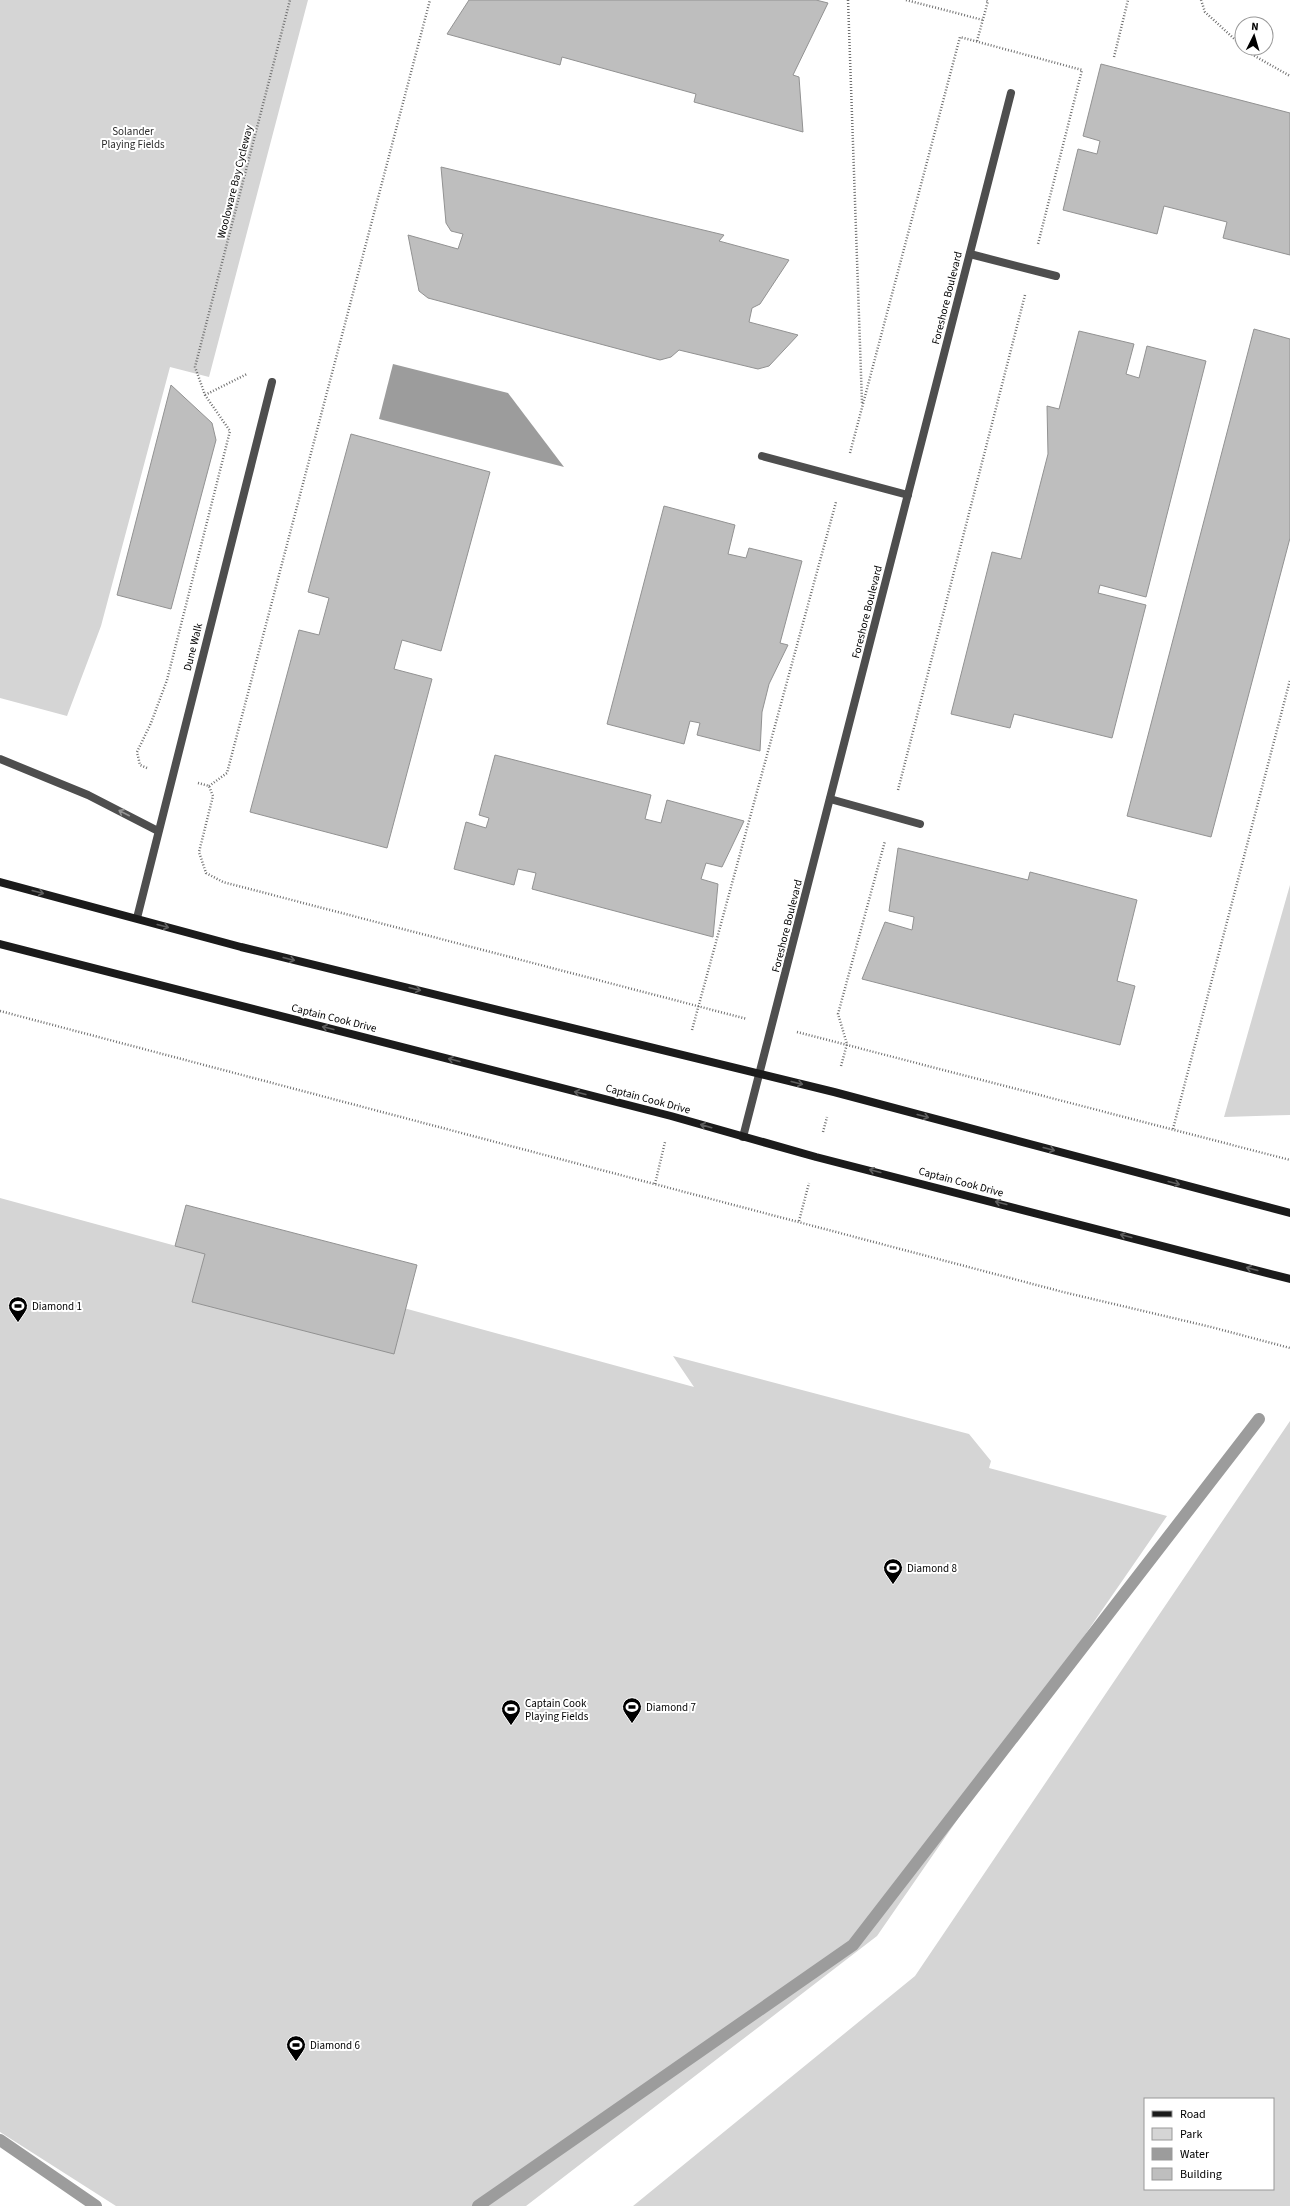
<svg xmlns="http://www.w3.org/2000/svg" width="1290" height="2206" viewBox="0 0 1290 2206" font-family="'Source Sans 3',sans-serif">
<rect width="100%" height="100%" fill="#fff"/>
<path fill="#d5d5d5" fill-rule="evenodd" d="M 0,0 L 308,0 L 209,377 L 170,367 L 101,626 L 67,716 L 0,698 Z
M 1290,885 L 1290,1115 L 1224,1117 Z
M 0,1198 L 694,1387 L 673,1356 L 969,1434 L 991,1461 L 989,1468 L 1167,1516 L 877,1936 L 526,2206 L 116,2206 L 0,2132 Z
M 1290,1421 L 1290,2206 L 633,2206 L 915,1976 ZM 1145,2099 L 1273,2099 L 1273,2189 L 1145,2189 Z"/>
<path fill="#9c9c9c" d="M 393,364 L 508,393 L 564,467 L 379,419 Z"/>
<g fill="none" stroke-linecap="round" stroke-linejoin="round">
<path stroke="#9c9c9c" stroke-width="12" d="M 0,2140 L 96,2206
M 478,2206 L 853,1945 L 1259,1419"/>
</g>
<path fill="#bebebe" stroke="#929292" d="M 469,0 L 816,0 L 828,3 L 793,75 L 799,77 L 803,132 L 694,102 L 696,94 L 562,57 L 560,65 L 447,34 Z
M 1101,64 L 1290,113 L 1290,255 L 1223,238 L 1227,222 L 1164,206 L 1157,234 L 1063,210 L 1078,149 L 1097,154 L 1100,141 L 1083,136 Z
M 441,167 L 724,235 L 719,241 L 789,260 L 760,304 L 752,308 L 749,322 L 798,335 L 769,366 L 758,369 L 679,350 L 671,357 L 660,360 L 428,298 L 419,291 L 408,235 L 458,249 L 463,234 L 451,231 L 446,223 Z
M 1254,329 L 1290,339 L 1290,538 L 1211,837 L 1127,816 Z
M 1079,331 L 1134,344 L 1126,374 L 1139,378 L 1147,346 L 1206,361 L 1146,597 L 1100,585 L 1098,593 L 1146,605 L 1112,738 L 1014,714 L 1010,728 L 951,714 L 992,552 L 1021,559 L 1048,454 L 1047,406 L 1059,409 Z
M 171,385 L 212,423 L 216,440 L 171,609 L 117,595 Z
M 351,434 L 490,472 L 441,651 L 402,640 L 394,669 L 432,679 L 387,848 L 250,812 L 299,630 L 319,635 L 329,598 L 308,592 Z
M 664,506 L 735,525 L 728,554 L 746,558 L 749,548 L 802,561 L 780,643 L 788,645 L 769,684 L 762,712 L 760,751 L 697,735 L 700,723 L 690,721 L 684,744 L 607,724 Z
M 495,755 L 651,795 L 645,819 L 661,823 L 667,800 L 744,821 L 722,867 L 706,863 L 701,879 L 718,884 L 713,937 L 532,889 L 536,873 L 518,869 L 514,885 L 454,869 L 466,822 L 486,828 L 489,818 L 479,815 Z
M 898,848 L 1028,880 L 1030,872 L 1137,900 L 1117,981 L 1135,986 L 1120,1045 L 862,979 L 885,922 L 912,930 L 914,917 L 889,911 Z
M 186,1205 L 417,1265 L 394,1354 L 192,1302 L 205,1254 L 175,1246 Z"/>
<g fill="none" stroke-linecap="round" stroke-linejoin="round">
<path stroke="#707070" stroke-width="2.5" stroke-dasharray="1 2" stroke-linecap="butt" d="M 848,0 L 862,403
M 906,0 L 983,20
M 1201,0 L 1205,12 L 1242,46
M 977,41 L 988,1 L 986,0
M 1245,48 L 1253,55 L 1290,76
M 1114,57 L 1128,0
M 205,395 L 247,374
M 850,453 L 960,37 L 1082,70 L 1038,244
M 147,768 L 140,765 L 137,752 L 151,723 L 167,680 L 230,431 L 205,395 L 195,367 L 290,0
M 198,783 L 209,786 L 213,796 L 199,852 L 206,873 L 223,882 L 747,1019
M 209,786 L 227,773 L 430,0
M 898,790 L 1025,295
M 0,1011 L 1063,1292 L 1211,1327 L 1290,1348
M 692,1030 L 836,502
M 797,1032 L 1290,1160
M 841,1066 L 847,1044 L 838,1014 L 885,841
M 1173,1129 L 1290,680
M 823,1132 L 827,1117
M 655,1184 L 665,1142
M 799,1221 L 809,1183"/>
<path stroke="#4e4e4e" stroke-width="8" d="M 970,254 L 1056,276
M 762,456 L 908,495
M 0,759 L 88,795 L 158,831
M 830,799 L 920,824"/>
<path stroke="#4e4e4e" stroke-width="8" d="M 137,918 L 272,382
M 743,1137 L 1011,93"/>
<path stroke="#1b1b1b" stroke-width="8" d="M 0,882 L 241,947 L 834,1092 L 1290,1213
M 0,944 L 671,1116 L 816,1157 L 1290,1279"/>
</g>
<defs><path id="oneway-shaft" d="M-6 0H5M1.5-3L5.5 0L1.5 3" fill="none" stroke-width="1.6" stroke-linecap="round" stroke-linejoin="round"/></defs>
<use stroke="#959595" href="#oneway-shaft" transform="translate(124 813) rotate(-153)"/>
<g stroke="#5f5f5f">
<use href="#oneway-shaft" transform="translate(38 892) rotate(15)"/>
<use href="#oneway-shaft" transform="translate(163 926) rotate(15)"/>
<use href="#oneway-shaft" transform="translate(289 959) rotate(14)"/>
<use href="#oneway-shaft" transform="translate(415 989) rotate(14)"/>
<use href="#oneway-shaft" transform="translate(328 1028) rotate(-166)"/>
<use href="#oneway-shaft" transform="translate(454 1060) rotate(-166)"/>
<use href="#oneway-shaft" transform="translate(797 1083) rotate(14)"/>
<use href="#oneway-shaft" transform="translate(580 1093) rotate(-166)"/>
<use href="#oneway-shaft" transform="translate(923 1116) rotate(15)"/>
<use href="#oneway-shaft" transform="translate(706 1126) rotate(-164)"/>
<use href="#oneway-shaft" transform="translate(1049 1149) rotate(15)"/>
<use href="#oneway-shaft" transform="translate(875 1171) rotate(-165)"/>
<use href="#oneway-shaft" transform="translate(1174 1183) rotate(15)"/>
<use href="#oneway-shaft" transform="translate(1001 1203) rotate(-165)"/>
<use href="#oneway-shaft" transform="translate(1126 1236) rotate(-165)"/>
<use href="#oneway-shaft" transform="translate(1252 1269) rotate(-165)"/>
</g>
<defs>
<g id="stadium-pin" transform="scale(1)"><path d="M0 17L-7.5 6A9.5 9.5 0 1 1 7.5 6Z" fill="#000" stroke="#fff"/><path d="M0-5a6.5 5 0 1 0 0 10a6.5 5 0 1 0 0-10ZM-3.5-1.8h7v3.6h-7Z" fill="#fff"/></g>
</defs>
<g fill-rule="evenodd">
<use href="#stadium-pin" x="18" y="1306"/>
<use href="#stadium-pin" x="893" y="1568"/>
<use href="#stadium-pin" x="632" y="1707"/>
<use href="#stadium-pin" x="511" y="1709"/>
<use href="#stadium-pin" x="296" y="2045"/>
</g>
<g text-anchor="middle" dominant-baseline="central" stroke-width="4" stroke-linejoin="round" paint-order="stroke">
<g font-size="11" fill="#2c2c2c" stroke="#fff">
<text x="133" y="131">Solander<tspan x="133" dy="13">Playing Fields</tspan></text>
</g>
<g font-size="11" fill="#000" stroke="#fff">
<text transform="translate(235 182) rotate(-76)">Wooloware Bay Cycleway</text>
<text transform="translate(947 298) rotate(-76)">Foreshore Boulevard</text>
<text transform="translate(867 612) rotate(-76)">Foreshore Boulevard</text>
<text transform="translate(193 647) rotate(-76)">Dune Walk</text>
<text transform="translate(787 926) rotate(-76)">Foreshore Boulevard</text>
<text transform="translate(334 1018) rotate(14)">Captain Cook Drive</text>
<text transform="translate(648 1099) rotate(15)">Captain Cook Drive</text>
<text transform="translate(961 1182) rotate(15)">Captain Cook Drive</text>
</g>
<g font-size="11" fill="#000" stroke="#fff" text-anchor="start">
<text x="32" y="1306">Diamond 1</text>
<text x="907" y="1568">Diamond 8</text>
<text x="525" y="1703">Captain Cook<tspan x="525" dy="13">Playing Fields</tspan></text>
<text x="646" y="1707">Diamond 7</text>
<text x="310" y="2045">Diamond 6</text>
</g>
</g>
<rect x="1144" y="2098" width="130" height="92" fill="#ffffff" stroke="#999999"/>
<rect x="1152" y="2111" width="20" height="6" fill="#1b1b1b" stroke="#999999"/>
<text x="1180" y="2118" font-size="12" fill="#000000">Road</text>
<rect x="1152" y="2128" width="20" height="12" fill="#d5d5d5" stroke="#999999"/>
<text x="1180" y="2138" font-size="12" fill="#000000">Park</text>
<rect x="1152" y="2148" width="20" height="12" fill="#9c9c9c" stroke="#999999"/>
<text x="1180" y="2158" font-size="12" fill="#000000">Water</text>
<rect x="1152" y="2168" width="20" height="12" fill="#bebebe" stroke="#999999"/>
<text x="1180" y="2178" font-size="12" fill="#000000">Building</text>
<g transform="translate(1254 36) rotate(5)"><circle r="19" fill="#ffffff" stroke="#999999"/>
<path d="M0-3L7 15L0 10L-7 15Z" fill="#000000"/>
<text y="-6" font-size="11" font-weight="bold" text-anchor="middle" fill="#000000">N</text>
</g>
</svg>
